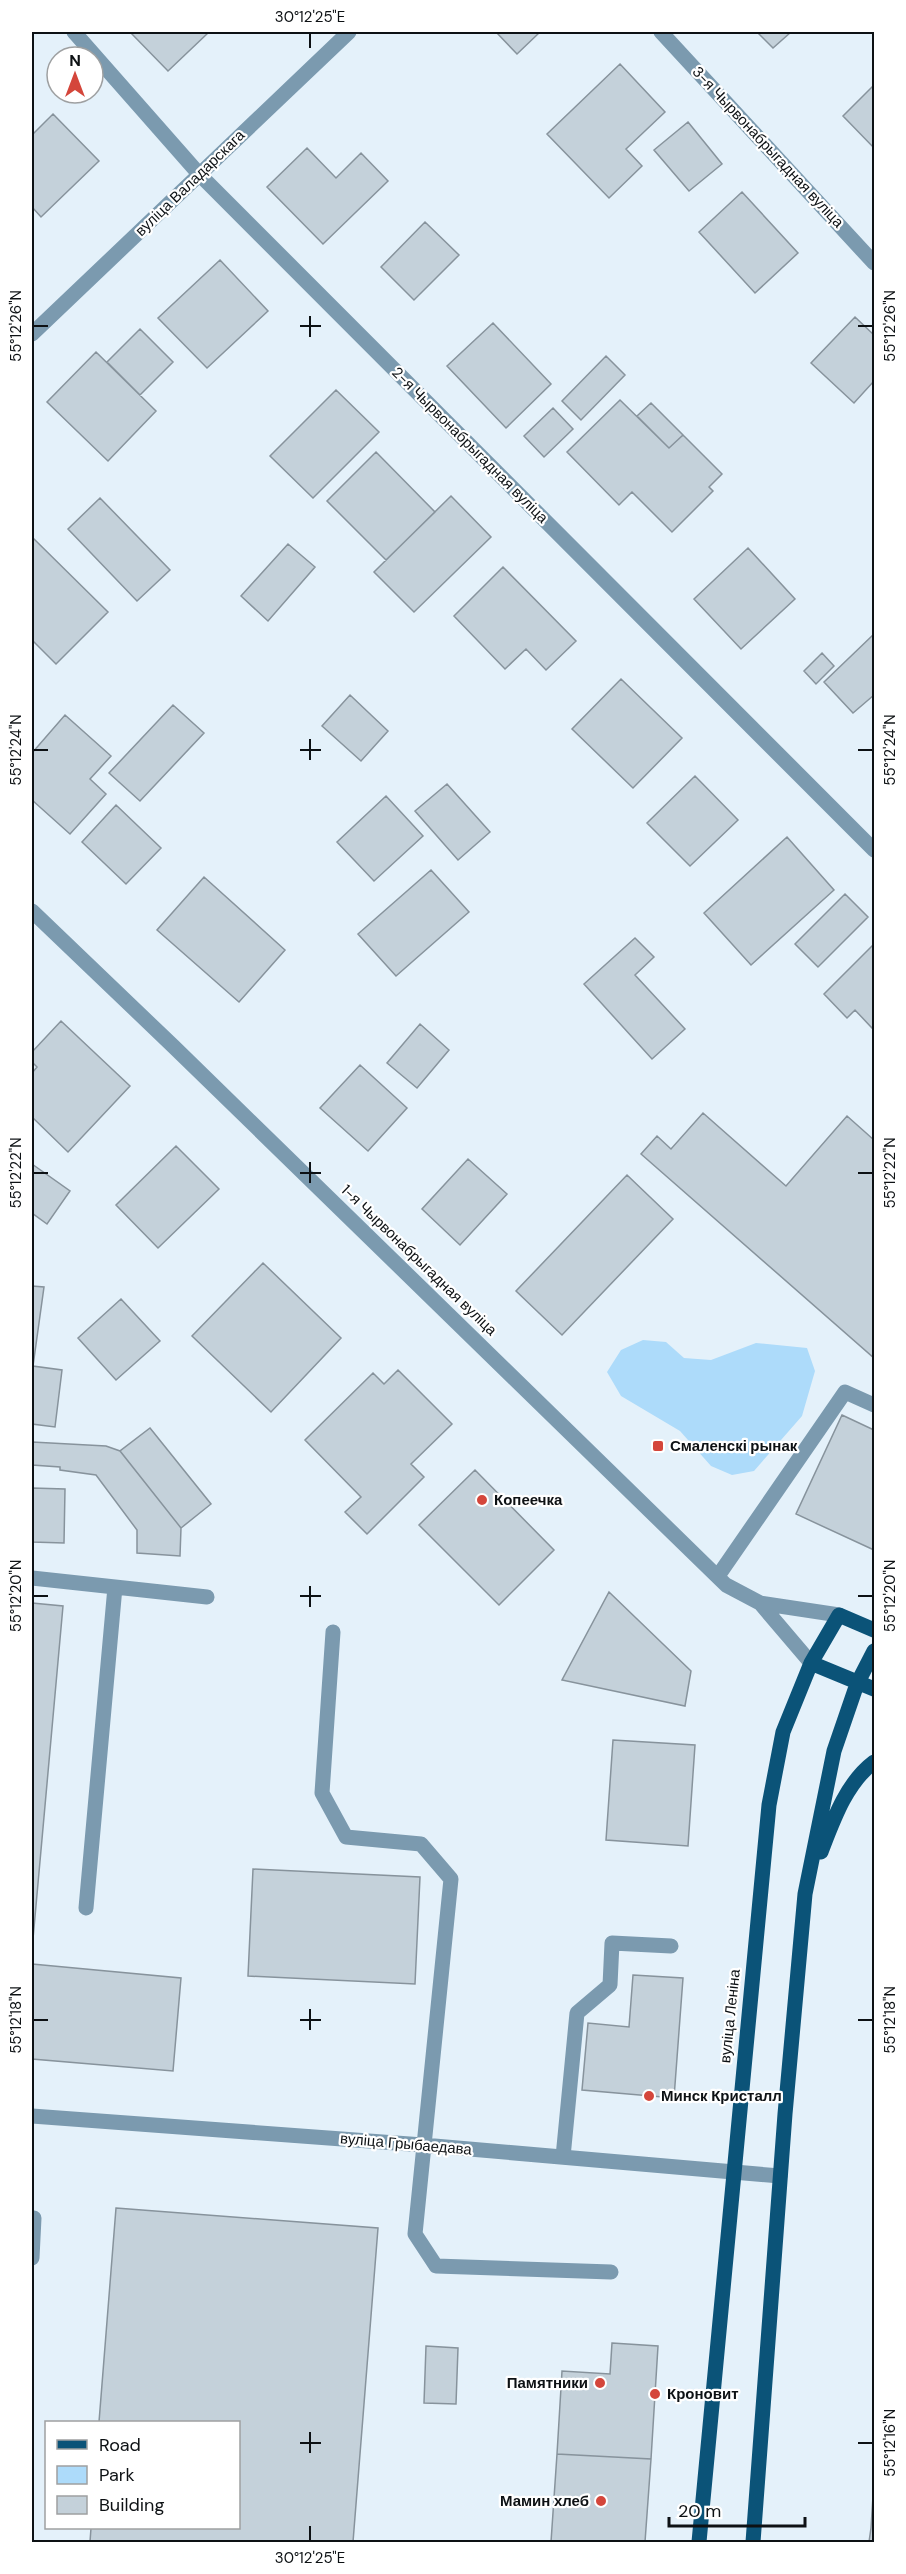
<svg xmlns="http://www.w3.org/2000/svg" width="906" height="2574" viewBox="0 0 906 2574" font-family="'DM Sans',sans-serif">
<rect width="100%" height="100%" fill="#e4f1fa"/>
<path fill="#addbfa" d="M 643,1340 L 666,1342 L 684,1358 L 711,1360 L 756,1343 L 807,1348 L 815,1371 L 802,1416 L 754,1471 L 732,1475 L 711,1466 L 680,1431 L 621,1396 L 607,1372 L 621,1350 Z"/>
<path fill="#c4d1da" stroke="#87939c" stroke-width="1.5" d="M 130,32 L 209,32 L 168,71 Z
M 496,32 L 540,32 L 517,54 Z
M 757,32 L 791,32 L 773,48 Z
M 620,64 L 665,112 L 626,149 L 642,166 L 609,198 L 547,134 Z
M 874,85 L 874,148 L 843,116 Z
M 53,114 L 99,161 L 41,217 L 32,207 L 32,135 Z
M 688,122 L 722,164 L 689,191 L 654,150 Z
M 307,148 L 336,178 L 361,153 L 388,181 L 323,244 L 267,187 Z
M 742,192 L 798,253 L 755,293 L 699,232 Z
M 425,222 L 459,255 L 414,300 L 381,267 Z
M 220,260 L 268,311 L 207,368 L 158,318 Z
M 855,317 L 874,335 L 874,381 L 854,403 L 811,363 Z
M 493,323 L 551,384 L 506,428 L 447,366 Z
M 140,329 L 173,362 L 140,395 L 107,362 Z
M 96,352 L 156,411 L 108,461 L 47,402 Z
M 606,356 L 625,375 L 581,420 L 562,401 Z
M 336,390 L 379,432 L 313,498 L 270,456 Z
M 620,400 L 669,448 L 683,435 L 722,474 L 709,487 L 713,491 L 672,532 L 632,492 L 619,505 L 567,452 Z
M 651,403 L 683,435 L 669,448 L 637,416 Z
M 553,408 L 573,429 L 544,457 L 524,436 Z
M 376,452 L 435,512 L 386,560 L 327,501 Z
M 451,496 L 491,537 L 414,612 L 374,572 Z
M 100,498 L 170,570 L 137,601 L 68,529 Z
M 33,538 L 108,612 L 56,664 L 32,640 Z
M 288,544 L 315,567 L 268,621 L 241,596 Z
M 748,548 L 795,599 L 741,649 L 694,599 Z
M 503,567 L 576,641 L 546,670 L 526,649 L 505,669 L 454,616 Z
M 874,634 L 874,695 L 853,713 L 824,682 Z
M 822,653 L 834,666 L 816,684 L 804,671 Z
M 621,679 L 682,738 L 633,788 L 572,729 Z
M 350,695 L 388,731 L 361,761 L 322,726 Z
M 173,705 L 204,733 L 140,801 L 109,773 Z
M 65,715 L 111,756 L 90,779 L 106,794 L 70,834 L 32,800 L 32,753 Z
M 695,776 L 738,820 L 690,866 L 647,823 Z
M 447,784 L 490,832 L 458,860 L 415,811 Z
M 386,796 L 423,836 L 374,881 L 337,842 Z
M 116,805 L 161,848 L 126,884 L 82,842 Z
M 787,837 L 834,890 L 751,965 L 704,913 Z
M 431,870 L 469,912 L 396,976 L 358,934 Z
M 204,877 L 285,950 L 239,1002 L 157,930 Z
M 845,894 L 868,917 L 818,967 L 795,944 Z
M 635,938 L 654,957 L 635,975 L 685,1029 L 652,1059 L 584,984 Z
M 874,944 L 874,1025 L 872,1028 L 855,1010 L 847,1018 L 824,994 Z
M 61,1021 L 130,1086 L 68,1152 L 32,1117 L 32,1073 L 37,1067 L 32,1062 L 32,1052 Z
M 420,1024 L 449,1050 L 417,1088 L 387,1063 Z
M 360,1065 L 407,1108 L 368,1151 L 320,1108 Z
M 703,1113 L 786,1186 L 847,1116 L 874,1140 L 874,1358 L 641,1154 L 657,1136 L 671,1149 Z
M 176,1146 L 219,1189 L 158,1248 L 116,1205 Z
M 468,1159 L 507,1194 L 460,1245 L 422,1209 Z
M 32,1164 L 70,1191 L 47,1224 L 32,1213 Z
M 627,1175 L 673,1219 L 562,1335 L 516,1291 Z
M 263,1263 L 341,1338 L 271,1412 L 192,1336 Z
M 32,1286 L 44,1287 L 33,1366 L 62,1370 L 55,1427 L 32,1424 Z
M 121,1299 L 160,1341 L 116,1380 L 78,1338 Z
M 398,1370 L 452,1424 L 411,1464 L 424,1477 L 367,1534 L 345,1512 L 361,1497 L 305,1440 L 373,1373 L 384,1384 Z
M 842,1415 L 874,1430 L 874,1550 L 796,1514 Z
M 150,1428 L 211,1504 L 181,1528 L 120,1451 Z
M 32,1442 L 106,1446 L 120,1451 L 181,1528 L 180,1556 L 137,1553 L 137,1530 L 96,1475 L 60,1470 L 60,1467 L 32,1465 Z
M 475,1470 L 554,1550 L 499,1605 L 419,1525 Z
M 32,1488 L 65,1489 L 64,1543 L 32,1542 Z
M 609,1592 L 691,1671 L 685,1706 L 562,1680 Z
M 32,1603 L 63,1606 L 32,1950 Z
M 613,1740 L 695,1745 L 688,1846 L 606,1840 Z
M 253,1869 L 420,1877 L 415,1984 L 248,1976 Z
M 32,1964 L 181,1978 L 173,2071 L 32,2059 Z
M 633,1975 L 683,1978 L 674,2098 L 582,2090 L 588,2023 L 629,2027 Z
M 116,2208 L 378,2228 L 353,2542 L 90,2542 L 91,2528 L 238,2528 L 238,2422 L 99,2422 Z
M 612,2343 L 658,2346 L 651,2459 L 557,2454 L 562,2371 L 610,2374 Z
M 426,2346 L 458,2348 L 456,2404 L 424,2403 Z
M 557,2454 L 651,2459 L 645,2542 L 551,2542 Z
M 873,2496 L 874,2542 L 869,2542 L 871,2528 Z"/>
<g fill="none" stroke-linecap="round" stroke-linejoin="round">
<path stroke="#7b9aaf" stroke-width="15" d="M 74,32 L 199,174 L 874,850
M 661,32 L 874,263
M 32,334 L 349,32
M 32,911 L 173,1046 L 726,1585 L 760,1603 L 839,1615
M 718,1576 L 845,1392 L 874,1405
M 32,1578 L 115,1587 L 86,1908
M 115,1587 L 207,1597
M 760,1603 L 811,1663
M 333,1632 L 322,1793 L 346,1837 L 421,1844 L 451,1879 L 415,2234 L 436,2266 L 611,2272
M 32,2116 L 423,2145 L 780,2176
M 563,2157 L 577,2013 L 610,1985 L 612,1943 L 671,1946
M 32,2258 L 34,2218"/>
<path stroke="#0b5378" stroke-width="15" d="M 811,1663 L 874,1689
M 821,1852 C 833,1821 846,1783 874,1762
M 699,2542 L 769,1805 L 783,1732 L 811,1663 L 839,1615 L 874,1630
M 753,2542 L 785,2114 L 805,1894 L 834,1751 L 857,1684 L 874,1651"/>
</g>
<path fill="none" stroke="#0d1114" stroke-width="2" d="M 310,33 L 310,48M 310,316 L 310,337M 33,326 L 48,326M 300,326 L 321,326M 858,326 L 873,326M 310,739 L 310,760M 33,750 L 48,750M 300,750 L 321,750M 858,750 L 873,750M 310,1162 L 310,1183M 33,1173 L 48,1173M 300,1173 L 321,1173M 858,1173 L 873,1173M 310,1586 L 310,1607M 33,1596 L 48,1596M 300,1596 L 321,1596M 858,1596 L 873,1596M 310,2009 L 310,2030M 33,2020 L 48,2020M 300,2020 L 321,2020M 858,2020 L 873,2020M 310,2432 L 310,2453M 300,2443 L 321,2443M 858,2443 L 873,2443M 310,2526 L 310,2541"/>
<g fill="#d4463b" stroke="#fff" stroke-width="2">
<rect x="652" y="1440" width="12" height="12" rx="3"/>
<circle cx="482" cy="1500" r="6"/>
<circle cx="649" cy="2096" r="6"/>
<circle cx="600" cy="2383" r="6"/>
<circle cx="655" cy="2394" r="6"/>
<circle cx="601" cy="2501" r="6"/>
</g>
<g text-anchor="middle" dominant-baseline="central" stroke-width="4.5" stroke-linejoin="round" paint-order="stroke">
<g font-size="15" fill="#0d1114" stroke="#fff">
<text transform="translate(768 147) rotate(47)">3-я Чырвонабрыгадная вуліца</text>
<text transform="translate(190 183) rotate(-44)">вуліца Валадарскага</text>
<text transform="translate(470 445) rotate(45)">2-я Чырвонабрыгадная вуліца</text>
<text transform="translate(419 1260) rotate(44)">1-я Чырвонабрыгадная вуліца</text>
<text transform="translate(730 2016) rotate(-84)">вуліца Леніна</text>
<text transform="translate(406 2144) rotate(5)">вуліца Грыбаедава</text>
</g>
<g font-size="15" font-weight="bold" fill="#0d1114" stroke="#fff" text-anchor="start">
<text x="670" y="1446">Смаленскі рынак</text>
<text x="494" y="1500">Копеечка</text>
<text x="661" y="2096">Минск Кристалл</text>
<text x="588" y="2383" text-anchor="end">Памятники</text>
<text x="667" y="2394">Кроновит</text>
<text x="589" y="2501" text-anchor="end">Мамин хлеб</text>
</g>
</g>
<rect width="906" height="2574" fill="none" stroke="#ffffff" stroke-width="66"/>
<rect x="45" y="2421" width="195" height="108" fill="#ffffff" stroke="#9ea0a1" stroke-width="1.5"/>
<rect x="57" y="2440" width="30" height="9" fill="#0b5378" stroke="#9ea0a1" stroke-width="1.5"/>
<text x="99" y="2451" font-size="18" fill="#0d1114">Road</text>
<rect x="57" y="2466" width="30" height="18" fill="#addbfa" stroke="#9ea0a1" stroke-width="1.5"/>
<text x="99" y="2481" font-size="18" fill="#0d1114">Park</text>
<rect x="57" y="2496" width="30" height="18" fill="#c4d1da" stroke="#9ea0a1" stroke-width="1.5"/>
<text x="99" y="2511" font-size="18" fill="#0d1114">Building</text>
<g transform="translate(75 75)"><circle r="28" fill="#ffffff" stroke="#9ea0a1" stroke-width="1.5"/>
<path d="M0-4.5L10 22L0 15L-10 22Z" fill="#d4463b"/>
<text y="-9" font-size="16" font-weight="bold" text-anchor="middle" fill="#0d1114">N</text>
</g>
<path d="M669 2517v9h136v-9" fill="none" stroke="#0d1114" stroke-width="3"/>
<text x="678" y="2517" font-size="18" fill="#0d1114" stroke="#ffffff" stroke-width="4.5" paint-order="stroke">20 m</text>
<rect x="33" y="33" width="840" height="2508" fill="none" stroke="#0d1114" stroke-width="2"/>
<g font-size="15" text-anchor="middle" fill="#0d1114">
<text x="310" y="22">30°12'25"E</text>
<text transform="translate(16 326) rotate(-90)" y="5">55°12'26"N</text>
<text transform="translate(890 326) rotate(-90)" y="5">55°12'26"N</text>
<text transform="translate(16 750) rotate(-90)" y="5">55°12'24"N</text>
<text transform="translate(890 750) rotate(-90)" y="5">55°12'24"N</text>
<text transform="translate(16 1173) rotate(-90)" y="5">55°12'22"N</text>
<text transform="translate(890 1173) rotate(-90)" y="5">55°12'22"N</text>
<text transform="translate(16 1596) rotate(-90)" y="5">55°12'20"N</text>
<text transform="translate(890 1596) rotate(-90)" y="5">55°12'20"N</text>
<text transform="translate(16 2020) rotate(-90)" y="5">55°12'18"N</text>
<text transform="translate(890 2020) rotate(-90)" y="5">55°12'18"N</text>
<text transform="translate(890 2443) rotate(-90)" y="5">55°12'16"N</text>
<text x="310" y="2563">30°12'25"E</text>
</g>
</svg>
